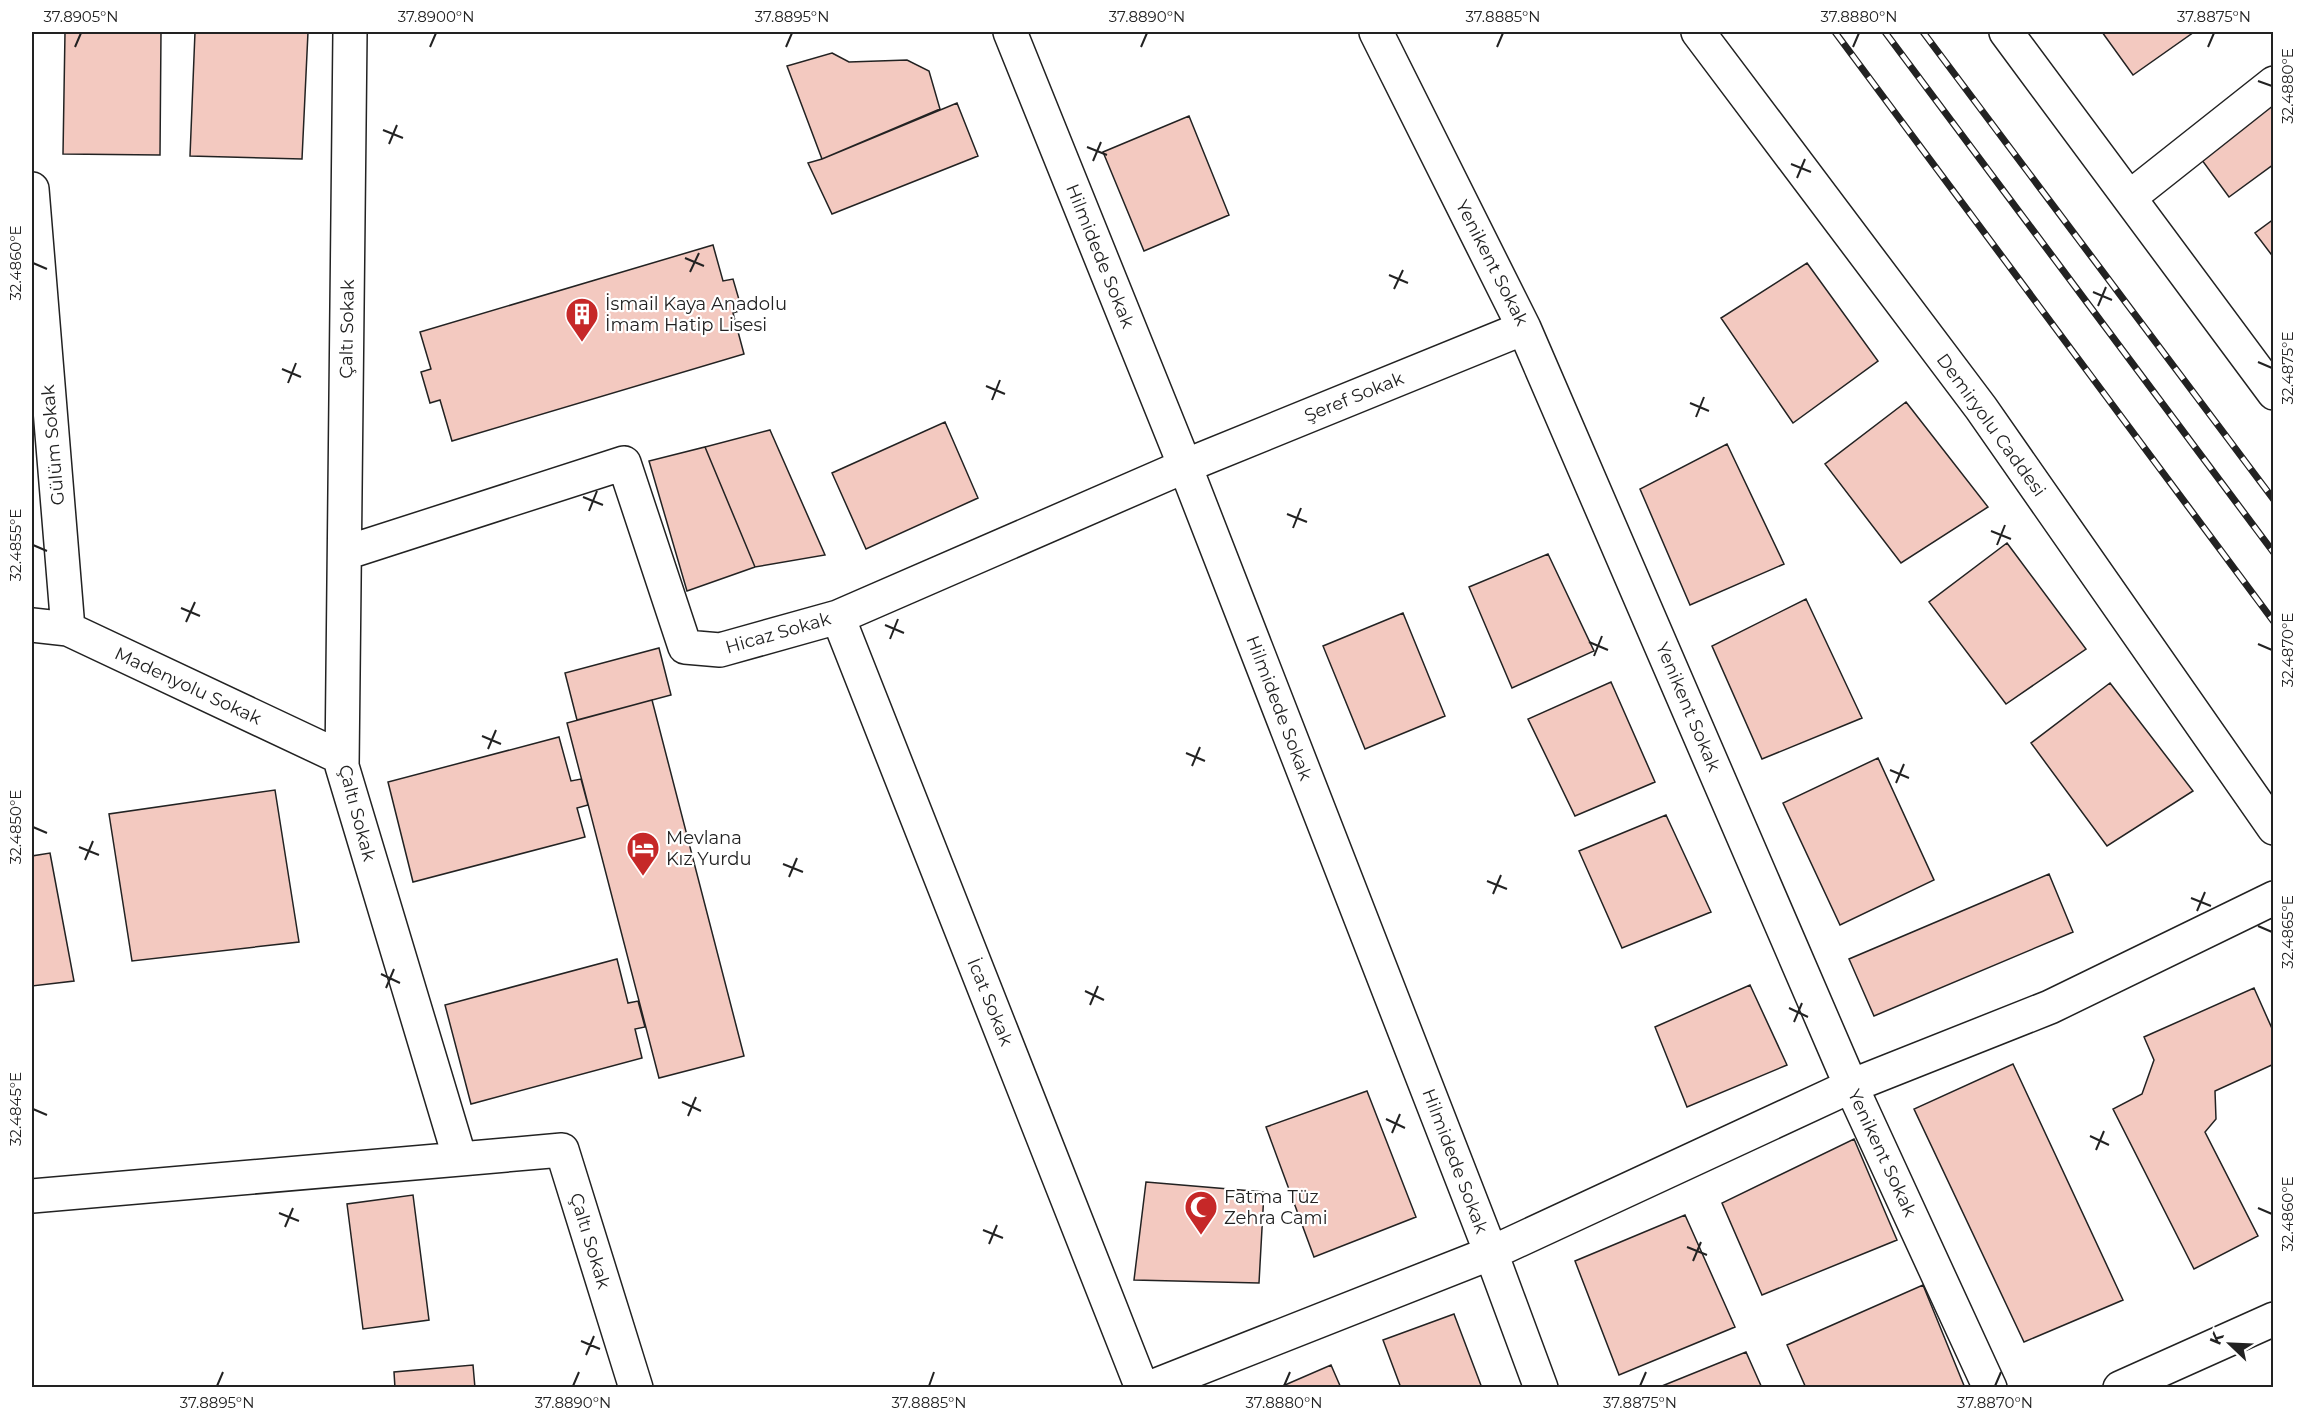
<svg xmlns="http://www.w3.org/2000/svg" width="2305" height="1419" viewBox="0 0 2305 1419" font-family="Montserrat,sans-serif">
<rect width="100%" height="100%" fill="#fff"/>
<path fill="#f3c9c0" stroke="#222" stroke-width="1.5" d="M 65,32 L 161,32 L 160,155 L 63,154 Z
M 195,32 L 308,32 L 302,159 L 190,156 Z
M 2102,32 L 2194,32 L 2133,75 Z
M 832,53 L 849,62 L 907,60 L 929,71 L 940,109 L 822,159 L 787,66 Z
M 2267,99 L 2274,108 L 2274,164 L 2229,197 L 2196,152 Z
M 957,103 L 978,156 L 832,214 L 808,163 L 822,159 Z
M 1189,116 L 1229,215 L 1144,251 L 1103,152 Z
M 2274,219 L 2274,258 L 2255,233 Z
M 713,245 L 723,281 L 733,279 L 742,310 L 733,313 L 744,354 L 452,441 L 440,400 L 430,403 L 421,372 L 431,369 L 420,332 Z
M 1807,263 L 1878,361 L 1793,423 L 1721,318 Z
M 1906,402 L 1988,507 L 1901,563 L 1825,464 Z
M 945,422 L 978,498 L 866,549 L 832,473 Z
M 770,430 L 825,555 L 755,567 L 705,447 Z
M 1727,444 L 1784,564 L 1690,605 L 1640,489 Z
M 705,447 L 755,567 L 687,591 L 649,461 Z
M 2007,543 L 2086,649 L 2006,704 L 1929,602 Z
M 1548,554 L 1594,651 L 1512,688 L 1469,587 Z
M 1806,599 L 1862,718 L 1762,759 L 1712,646 Z
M 1403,613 L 1445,716 L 1365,749 L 1323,646 Z
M 659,648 L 671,695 L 577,720 L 565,673 Z
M 1611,682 L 1655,782 L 1575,816 L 1528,719 Z
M 2110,683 L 2193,791 L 2107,846 L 2031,743 Z
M 652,700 L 744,1056 L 659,1078 L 567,723 Z
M 559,737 L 571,781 L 581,779 L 588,805 L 577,808 L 585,837 L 413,882 L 388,782 Z
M 1878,758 L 1934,880 L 1840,925 L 1783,803 Z
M 275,790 L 299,942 L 132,961 L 109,814 Z
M 1666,815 L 1711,912 L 1622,948 L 1579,851 Z
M 50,853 L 74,981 L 32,986 L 32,856 Z
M 2049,874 L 2073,932 L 1874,1016 L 1849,959 Z
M 617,959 L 628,1003 L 638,1001 L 645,1027 L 635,1029 L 642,1058 L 471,1104 L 445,1005 Z
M 1750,985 L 1787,1065 L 1687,1107 L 1655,1027 Z
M 2254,988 L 2274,1033 L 2274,1064 L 2215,1091 L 2216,1119 L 2205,1132 L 2258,1236 L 2194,1269 L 2113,1109 L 2142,1094 L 2154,1060 L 2144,1037 Z
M 2013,1064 L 2123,1300 L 2024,1342 L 1914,1109 Z
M 1367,1091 L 1416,1217 L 1314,1257 L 1266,1127 Z
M 1854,1139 L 1897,1240 L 1762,1295 L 1722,1203 Z
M 1146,1182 L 1264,1192 L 1259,1283 L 1134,1280 Z
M 413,1195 L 429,1320 L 363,1329 L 347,1204 Z
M 1685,1215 L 1735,1327 L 1619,1375 L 1575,1261 Z
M 1923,1285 L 1965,1388 L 1806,1388 L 1787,1345 Z
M 1454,1314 L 1482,1388 L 1401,1388 L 1383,1340 Z
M 1746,1352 L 1762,1388 L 1657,1388 Z
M 473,1365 L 475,1388 L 395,1388 L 394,1372 Z
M 1331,1365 L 1341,1388 L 1278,1388 Z"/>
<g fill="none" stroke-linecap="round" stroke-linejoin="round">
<g stroke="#222" stroke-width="36">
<path id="street" d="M 350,32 L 342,766 L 460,1159 L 562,1150 L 636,1388
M 1010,32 L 1185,466 L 1491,1253 L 1541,1388
M 1376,32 L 1524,328 L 1851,1086 L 1990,1388
M 32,189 L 68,629
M 2130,197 L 2274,83
M 345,553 L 624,463 L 685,647 L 720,650 L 838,617 L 1185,466 L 1524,328
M 838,617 L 1142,1388
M 32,625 L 68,629 L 342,758
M 32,1196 L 460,1159
M 1149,1388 L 1491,1253 L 1851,1086 L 2050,1007 L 2274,898"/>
</g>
<g stroke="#222" stroke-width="36">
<path id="secondary" d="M 1698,32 L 1981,408 L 2274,828
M 2006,32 L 2274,393
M 2120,1388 L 2274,1319"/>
</g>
<use href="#street" stroke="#fff" stroke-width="33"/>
<use href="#secondary" stroke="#fff" stroke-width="33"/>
<g stroke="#222" stroke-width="7">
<path id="rail" d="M 1835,32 L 2274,622
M 1885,32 L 2274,553
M 1923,32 L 2274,500"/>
</g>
<use href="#rail" stroke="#fff" stroke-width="4.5" stroke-dasharray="14" stroke-linecap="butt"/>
</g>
<path fill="none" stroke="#222" stroke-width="2" d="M 75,47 L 81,33M 430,47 L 436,33M 786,47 L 792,33M 1141,47 L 1147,33M 1497,47 L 1503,33M 1853,47 L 1859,33M 2208,47 L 2214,33M 2258,81 L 2272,86M 383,130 L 403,138M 389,144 L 397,125M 1087,147 L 1107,155M 1093,161 L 1101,142M 1791,164 L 1811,172M 1797,178 L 1805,159M 685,258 L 704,266M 33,263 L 47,269M 690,272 L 699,253M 1389,275 L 1408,283M 1394,289 L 1403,270M 2093,292 L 2112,300M 2098,306 L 2106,287M 2258,362 L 2272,368M 282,369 L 301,377M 288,383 L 296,363M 986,386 L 1005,394M 992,400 L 1000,380M 1690,403 L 1709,411M 1696,417 L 1704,397M 583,497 L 603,505M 589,511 L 597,491M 1287,514 L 1307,522M 1293,528 L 1301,508M 1991,531 L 2011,539M 33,545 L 47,551M 1997,545 L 2005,525M 181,608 L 200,616M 186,622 L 195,602M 885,625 L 904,633M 890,639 L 898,619M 1589,642 L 1608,650M 2258,644 L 2272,650M 1594,656 L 1602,636M 482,736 L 501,744M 488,749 L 496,730M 1186,753 L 1205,761M 1192,766 L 1200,747M 1890,770 L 1909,778M 1896,783 L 1904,764M 33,827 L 47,833M 79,847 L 99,855M 85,860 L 93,841M 783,864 L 803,872M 789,877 L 797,858M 1487,881 L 1507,889M 1493,894 L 1501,875M 2191,898 L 2211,906M 2197,911 L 2205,892M 2258,926 L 2272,932M 381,974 L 400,983M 386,988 L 394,969M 1085,991 L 1104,1000M 1090,1005 L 1098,986M 1789,1008 L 1808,1017M 1794,1022 L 1802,1003M 682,1102 L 701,1111M 33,1109 L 47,1115M 688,1116 L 696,1097M 1386,1119 L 1405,1128M 1392,1133 L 1400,1114M 2090,1136 L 2109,1145M 2096,1150 L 2104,1131M 2258,1208 L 2272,1214M 279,1213 L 299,1221M 285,1227 L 293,1208M 983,1230 L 1003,1238M 989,1244 L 997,1225M 1687,1247 L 1707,1255M 1693,1261 L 1701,1242M 581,1341 L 600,1349M 586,1355 L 594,1336M 217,1386 L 223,1372M 573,1386 L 579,1372M 929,1386 L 934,1372M 1284,1386 L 1290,1372M 1640,1386 L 1646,1372M 1995,1386 L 2001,1372"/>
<defs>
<g id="building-pin" transform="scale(1.725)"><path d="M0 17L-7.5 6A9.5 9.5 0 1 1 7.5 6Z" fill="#c62828" stroke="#fff"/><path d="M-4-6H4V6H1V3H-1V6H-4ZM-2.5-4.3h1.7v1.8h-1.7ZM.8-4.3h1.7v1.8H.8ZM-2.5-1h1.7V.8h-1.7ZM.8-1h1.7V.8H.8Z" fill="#fff"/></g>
<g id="hotel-pin" transform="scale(1.725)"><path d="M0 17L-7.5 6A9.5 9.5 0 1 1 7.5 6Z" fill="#c62828" stroke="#fff"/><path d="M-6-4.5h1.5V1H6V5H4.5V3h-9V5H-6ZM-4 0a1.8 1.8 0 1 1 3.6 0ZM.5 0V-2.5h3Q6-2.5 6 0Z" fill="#fff"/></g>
<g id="mosque-pin" transform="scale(1.725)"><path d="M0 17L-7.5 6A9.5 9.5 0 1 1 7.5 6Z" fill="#c62828" stroke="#fff"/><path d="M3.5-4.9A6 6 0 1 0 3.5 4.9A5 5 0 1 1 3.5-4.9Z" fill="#fff"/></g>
</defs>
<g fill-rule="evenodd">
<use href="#building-pin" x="582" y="314"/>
<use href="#hotel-pin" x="643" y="848"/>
<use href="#mosque-pin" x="1201" y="1207"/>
</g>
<g text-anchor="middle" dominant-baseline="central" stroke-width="4.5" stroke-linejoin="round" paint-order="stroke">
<g font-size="18" fill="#222" stroke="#fff">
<text transform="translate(1100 256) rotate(68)">Hilmidede Sokak</text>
<text transform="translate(1492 263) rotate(63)">Yenikent Sokak</text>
<text transform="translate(347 329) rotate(-89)">Çaltı Sokak</text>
<text transform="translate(1354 397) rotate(-22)">Şeref Sokak</text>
<text transform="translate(1991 425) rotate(54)">Demiryolu Caddesi</text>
<text transform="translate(53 445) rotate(-95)">Gülüm Sokak</text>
<text transform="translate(778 633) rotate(-16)">Hicaz Sokak</text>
<text transform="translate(188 686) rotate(25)">Madenyolu Sokak</text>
<text transform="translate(1688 707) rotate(67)">Yenikent Sokak</text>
<text transform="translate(1279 708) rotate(69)">Hilmidede Sokak</text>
<text transform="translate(357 813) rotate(75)">Çaltı Sokak</text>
<text transform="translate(990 1002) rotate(68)">İcat Sokak</text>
<text transform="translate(1882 1153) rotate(65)">Yenikent Sokak</text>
<text transform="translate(1455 1161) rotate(69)">Hilmidede Sokak</text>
<text transform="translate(590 1241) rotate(73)">Çaltı Sokak</text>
</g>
<g font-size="18" fill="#222" stroke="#fff" text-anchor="start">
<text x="605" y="304">İsmail Kaya Anadolu<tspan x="605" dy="21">İmam Hatip Lisesi</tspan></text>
<text x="666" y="838">Mevlana<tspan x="666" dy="21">Kız Yurdu</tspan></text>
<text x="1224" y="1197">Fatma Tüz<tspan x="1224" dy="21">Zehra Cami</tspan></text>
</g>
</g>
<rect width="2305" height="1419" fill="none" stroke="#ffffff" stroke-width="66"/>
<g transform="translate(2230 1344) rotate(293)" stroke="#ffffff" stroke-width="4.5" paint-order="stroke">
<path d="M0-4.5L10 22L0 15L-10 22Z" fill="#222222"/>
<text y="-9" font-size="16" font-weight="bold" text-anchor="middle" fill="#222222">K</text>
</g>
<rect x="33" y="33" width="2239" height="1353" fill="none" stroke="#222" stroke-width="2"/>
<g font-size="15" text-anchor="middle" fill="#222">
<text x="81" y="22">37.8905°N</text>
<text x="436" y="22">37.8900°N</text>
<text x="792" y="22">37.8895°N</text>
<text x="1147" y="22">37.8890°N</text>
<text x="1503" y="22">37.8885°N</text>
<text x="1859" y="22">37.8880°N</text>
<text x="2214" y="22">37.8875°N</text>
<text transform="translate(2288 86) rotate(-90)" y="5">32.4880°E</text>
<text transform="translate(16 263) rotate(-90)" y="5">32.4860°E</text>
<text transform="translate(2288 368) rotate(-90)" y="5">32.4875°E</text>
<text transform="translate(16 545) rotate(-90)" y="5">32.4855°E</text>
<text transform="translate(2288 650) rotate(-90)" y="5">32.4870°E</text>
<text transform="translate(16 827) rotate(-90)" y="5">32.4850°E</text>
<text transform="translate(2288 932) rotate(-90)" y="5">32.4865°E</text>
<text transform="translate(16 1109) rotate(-90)" y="5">32.4845°E</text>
<text transform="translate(2288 1214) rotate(-90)" y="5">32.4860°E</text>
<text x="217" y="1408">37.8895°N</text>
<text x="573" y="1408">37.8890°N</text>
<text x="929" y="1408">37.8885°N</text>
<text x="1284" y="1408">37.8880°N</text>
<text x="1640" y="1408">37.8875°N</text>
<text x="1995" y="1408">37.8870°N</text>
</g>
</svg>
